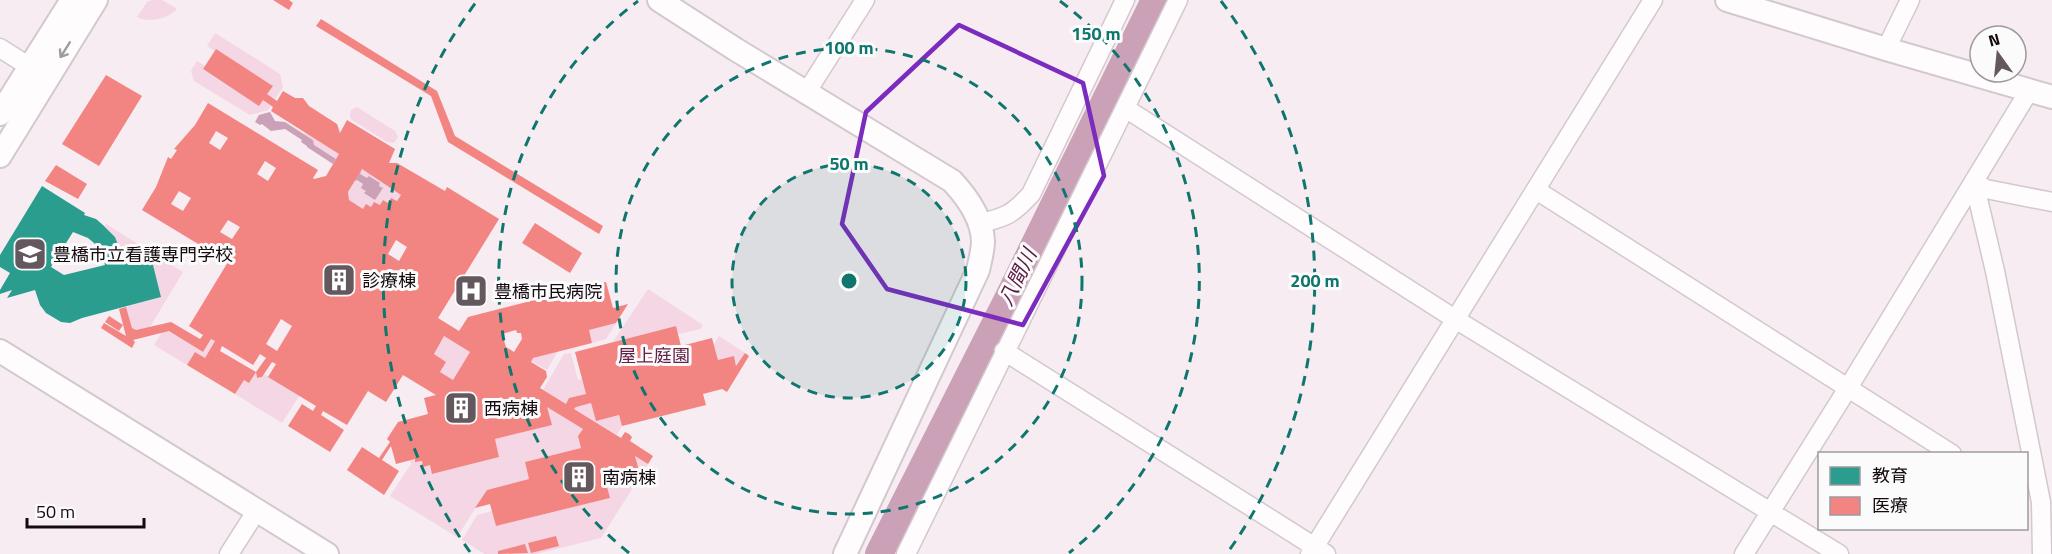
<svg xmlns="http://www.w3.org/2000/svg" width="2052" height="554" viewBox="0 0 2052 554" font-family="'Titillium Web','Noto Sans JP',sans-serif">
<rect width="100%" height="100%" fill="#f7ecf1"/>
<path fill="#f4d6e4" d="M 152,0 L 162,0 L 176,8 L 176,10 C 167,19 149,23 137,17 L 147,2 Z
M 215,33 L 280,74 L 283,87 L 275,99 L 267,94 L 272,85 L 216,50 L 215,51 L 207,46 Z
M 197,61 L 205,66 L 203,70 L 259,105 L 263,100 L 271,106 L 268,110 L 250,115 L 194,81 L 191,71 Z
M 357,107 L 395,131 L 398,137 L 394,143 L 387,142 L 352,120 L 350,117 L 351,110 Z
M 305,132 L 339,154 L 336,159 L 314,145 L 313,140 L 304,134 Z
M 362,169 L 401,195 L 397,201 L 391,198 L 388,203 L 383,200 L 380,205 L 374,202 L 371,207 L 363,209 L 349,200 L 348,192 L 356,179 C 365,185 368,193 375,200 L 383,188 L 378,185 L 380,183 L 369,176 L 367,179 L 359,174 Z
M 106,224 L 183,272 L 150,327 L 136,330 L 132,328 L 126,307 L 161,297 L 150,253 L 124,260 L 115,237 L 105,226 Z
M 648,289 L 703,325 L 701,329 L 678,334 L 676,326 L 613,342 Z
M 616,323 L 606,339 L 592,343 L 589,330 Z
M 169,331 L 203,352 L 211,339 L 215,341 L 205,358 L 195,352 L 187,365 L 154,345 L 162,332 Z
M 444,336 L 470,352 L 453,380 L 440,372 L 446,362 L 434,354 Z
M 719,336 L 745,353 L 736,366 L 734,356 L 718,360 L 714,344 Z
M 558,351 L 547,370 L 531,361 L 533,358 Z
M 571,353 L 578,380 L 582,379 L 586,394 L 570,398 L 566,404 L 543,390 L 564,354 Z
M 256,372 L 257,378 L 260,378 L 264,374 L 299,396 L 282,423 L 235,394 L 244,380 Z
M 591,403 L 596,421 L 619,415 L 622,426 L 617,435 L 574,409 L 576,407 Z
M 547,407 L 583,429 L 581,448 L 525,462 L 529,479 L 487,490 L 457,537 L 390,496 L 411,464 L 410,460 L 422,461 L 423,467 L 430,465 L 433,474 L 499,457 L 495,439 L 551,425 Z
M 635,456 L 648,464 L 601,538 L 536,554 L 485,554 L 462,540 L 477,515 L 492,511 L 496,526 L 610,498 L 606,483 L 640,474 Z"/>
<path fill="#caa1b6" d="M 270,112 L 275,121 L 285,122 L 313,140 L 314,145 L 336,159 L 333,164 L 307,147 L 307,146 L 301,142 L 302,140 L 285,129 L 271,131 L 262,124 L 260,125 L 255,122 L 259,115 Z
M 362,169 L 360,174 L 367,178 L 369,176 L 380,183 L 379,186 L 383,188 L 375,200 L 364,193 L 366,191 L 361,188 L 363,184 L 357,180 L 354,181 Z"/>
<path fill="#2a9d8f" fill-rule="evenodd" d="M 42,186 L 85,213 L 84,215 L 96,219 L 103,225 L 115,237 L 124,260 L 150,253 L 161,297 L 82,318 L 70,323 L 61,322 L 46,313 L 40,305 L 35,290 L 7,298 L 12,290 L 0,294 L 0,290 L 10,273 L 0,267 L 0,255 ZM 73,232 L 88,238 L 94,243 L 102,255 L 105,265 L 64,275 L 51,267 Z"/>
<path fill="#f28482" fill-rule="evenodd" d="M 273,0 L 289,0 L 293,3 L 289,10 Z
M 321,19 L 437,91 L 455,136 L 603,226 L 599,234 L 448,142 L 431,96 L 316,26 Z
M 216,49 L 273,86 L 267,94 L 277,101 L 283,91 L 295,98 L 303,98 L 309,106 L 337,124 L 340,133 L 347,120 L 395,149 L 389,163 L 397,163 L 445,191 L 447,187 L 499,219 L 438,318 L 459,331 L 468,317 L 606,282 L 613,308 L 628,304 L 616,323 L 589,330 L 592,343 L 533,358 L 531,362 L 546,371 L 547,377 L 540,388 L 566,404 L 569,398 L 586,394 L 575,352 L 676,326 L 681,346 L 712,338 L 718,360 L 734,356 L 736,366 L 745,353 L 749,356 L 727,392 L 722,389 L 703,394 L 706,405 L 622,426 L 619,415 L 596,421 L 591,403 L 576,407 L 574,409 L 621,438 L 625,432 L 629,434 L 632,437 L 630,441 L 653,456 L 648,464 L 635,456 L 640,474 L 606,483 L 610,498 L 496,526 L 490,504 L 475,508 L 487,490 L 529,479 L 525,462 L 581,448 L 578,436 L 583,429 L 547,407 L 552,425 L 495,439 L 499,457 L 432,474 L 430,465 L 423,467 L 422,461 L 415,462 L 415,459 L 396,464 L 391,446 L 382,460 L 399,471 L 384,495 L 347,470 L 362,447 L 379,458 L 390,442 L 387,439 L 398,422 L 428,414 L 424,398 L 436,395 L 403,375 L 386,402 L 368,391 L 347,425 L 323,411 L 321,415 L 344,430 L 330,452 L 288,426 L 302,404 L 313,411 L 316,406 L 268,377 L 276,364 L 272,362 L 262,377 L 257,378 L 256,372 L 266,358 L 260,354 L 253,365 L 222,346 L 220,351 L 256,372 L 249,383 L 244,380 L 235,394 L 187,365 L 195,352 L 205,358 L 215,341 L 211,339 L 203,352 L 169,331 L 133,340 L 135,342 L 132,348 L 101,328 L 104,323 L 126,336 L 119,309 L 126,307 L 132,328 L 136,330 L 171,322 L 200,339 L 203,335 L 189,326 L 228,262 L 142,210 L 156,187 L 168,157 L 171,159 L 177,150 L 174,149 L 195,125 L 208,103 L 318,170 L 313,178 L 314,179 L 326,176 L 339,154 L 271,111 L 273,107 L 263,100 L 259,106 L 203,69 ZM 216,131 L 228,138 L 220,150 L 209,143 ZM 265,161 L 276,168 L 268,181 L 257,174 ZM 362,169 L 401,195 L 397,201 L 391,198 L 388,203 L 383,200 L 380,205 L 374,202 L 371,207 L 366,204 L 363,209 L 349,200 L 348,192 ZM 179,191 L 191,198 L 183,211 L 171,204 ZM 228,220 L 240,227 L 232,239 L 220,232 ZM 396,240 L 407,247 L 399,261 L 388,254 ZM 281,319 L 292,326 L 277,351 L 266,344 ZM 516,330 L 517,333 L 521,333 L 522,339 L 514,352 L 506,347 L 502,334 ZM 444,336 L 470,352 L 453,380 L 440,372 L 446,362 L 434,354 ZM 500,397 L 515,406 L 516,413 L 504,416 L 502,411 L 496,411 L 495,405 Z
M 106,75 L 142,96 L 99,166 L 62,144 Z
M 56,165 L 87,184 L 78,199 L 45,181 Z
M 535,223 L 582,253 L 570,273 L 522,243 Z
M 109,316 L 123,325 L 119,331 L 105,322 Z
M 556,536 L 559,546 L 531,553 L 528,543 Z
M 525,544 L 528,553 L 498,554 L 498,551 Z"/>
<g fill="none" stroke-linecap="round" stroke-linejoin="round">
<path stroke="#caa1b6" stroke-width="28" d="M 879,554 L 1009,297 L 1155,0"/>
<g stroke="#d3c8cd" stroke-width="21">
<path id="minor" d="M 0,48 L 30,67
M 1886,49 L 1910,0
M 806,93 L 865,0
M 1125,108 L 1455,319 L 1839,554
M 1536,190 L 1952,454
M 978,224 C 1006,217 1012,215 1031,194 L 1125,0
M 1004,351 L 1326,554
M 229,554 L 257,510
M 906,554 L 1178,0
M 1310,554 L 1653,0
M 1744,554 L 1848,388 L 2029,91
M 2042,554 L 2041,502 L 1995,271 L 1974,182 L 1986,189 L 2052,202"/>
</g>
<g stroke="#d3c8cd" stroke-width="26">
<path id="tertiary" d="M 659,0 L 735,49 L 952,181 C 967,197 982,217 983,241 C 983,250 980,261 978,270 L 845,554
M 1727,0 L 1886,49 L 2052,97
M 0,114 L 72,0
M 0,156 L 96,0
M 0,351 L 327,554"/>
</g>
<use href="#minor" stroke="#fefcfd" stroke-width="18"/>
<use href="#tertiary" stroke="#fefcfd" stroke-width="22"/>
</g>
<defs><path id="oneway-shaft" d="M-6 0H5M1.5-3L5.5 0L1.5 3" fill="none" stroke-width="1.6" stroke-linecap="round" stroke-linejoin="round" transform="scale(1.5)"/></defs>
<use stroke="#a09b9d" href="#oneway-shaft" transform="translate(65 50) rotate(122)"/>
<path fill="none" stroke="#7b2cbf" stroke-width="4.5" stroke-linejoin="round" d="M 959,25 L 1083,83 L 1104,176 L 1023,325 L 887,289 L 842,224 L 866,112 Z"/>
<circle cx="849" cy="281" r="117" fill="#0f766e" fill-opacity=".12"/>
<g fill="none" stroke="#0f766e" stroke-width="3" stroke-dasharray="10 8">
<circle cx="849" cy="281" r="117"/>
<circle cx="849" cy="281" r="233"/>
<path d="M629 553A350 350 0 0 1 638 1M1060 1A350 350 0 0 1 1069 553"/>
<path d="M470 552A466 466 0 0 1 477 1M1221 1A466 466 0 0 1 1228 552"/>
</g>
<defs>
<g id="university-square" transform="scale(1.725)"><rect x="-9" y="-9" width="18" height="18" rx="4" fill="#63585d" stroke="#fbfbfb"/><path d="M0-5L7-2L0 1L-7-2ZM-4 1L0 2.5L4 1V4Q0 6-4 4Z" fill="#fff"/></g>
<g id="building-square" transform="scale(1.725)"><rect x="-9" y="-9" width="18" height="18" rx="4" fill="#63585d" stroke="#fbfbfb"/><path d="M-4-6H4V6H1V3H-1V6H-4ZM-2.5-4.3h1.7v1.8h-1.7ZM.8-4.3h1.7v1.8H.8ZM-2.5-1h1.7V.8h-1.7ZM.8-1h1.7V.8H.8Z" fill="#fff"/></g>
<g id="hospital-square" transform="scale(1.725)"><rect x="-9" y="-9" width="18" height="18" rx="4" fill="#63585d" stroke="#fbfbfb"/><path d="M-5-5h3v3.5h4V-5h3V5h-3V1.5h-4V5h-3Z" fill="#fff"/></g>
</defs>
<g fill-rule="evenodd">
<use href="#university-square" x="30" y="254"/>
<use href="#building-square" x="339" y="280"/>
<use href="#hospital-square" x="471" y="291"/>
<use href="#building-square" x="461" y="408"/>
<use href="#building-square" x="579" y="477"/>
</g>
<g text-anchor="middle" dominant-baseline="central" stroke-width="6" stroke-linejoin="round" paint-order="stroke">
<g font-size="18" fill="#13090e" stroke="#fbfbfb" text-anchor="start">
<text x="53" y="254">豊橋市立看護専門学校</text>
<text x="362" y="280">診療棟</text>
<text x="494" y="291">豊橋市民病院</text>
<text x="484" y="408">西病棟</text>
<text x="602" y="477">南病棟</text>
</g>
<g font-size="18" fill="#622146" stroke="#fbfbfb">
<text x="654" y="355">屋上庭園</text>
</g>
<g font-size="20" font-style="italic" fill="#5a1a40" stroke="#fbfbfb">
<text transform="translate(1017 277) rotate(-64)">八間川</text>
</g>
</g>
<circle cx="849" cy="281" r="9" fill="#0f766e" stroke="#fbfbfb" stroke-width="3"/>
<g font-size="18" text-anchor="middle" font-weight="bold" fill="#0f766e" stroke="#fbfbfb" stroke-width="6" stroke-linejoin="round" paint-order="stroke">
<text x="1096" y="40">150 m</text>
<text x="849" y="54">100 m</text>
<text x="849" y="170">50 m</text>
<text x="1315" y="287">200 m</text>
</g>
<rect x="1818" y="452" width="210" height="78" fill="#fbfbfb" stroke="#9e9a9c" stroke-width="1.5"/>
<rect x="1830" y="467" width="30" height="18" fill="#2a9d8f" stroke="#9e9a9c" stroke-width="1.5"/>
<text x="1872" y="482" font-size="18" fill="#13090e">教育</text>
<rect x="1830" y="497" width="30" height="18" fill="#f28482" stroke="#9e9a9c" stroke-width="1.5"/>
<text x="1872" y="512" font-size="18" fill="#13090e">医療</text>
<g transform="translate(1998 54) rotate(345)"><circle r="28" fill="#fbfbfb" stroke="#9e9a9c" stroke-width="1.5"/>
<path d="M0-4.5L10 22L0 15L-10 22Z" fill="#63585d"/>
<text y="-9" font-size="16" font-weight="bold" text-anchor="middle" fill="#13090e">N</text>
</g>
<path d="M27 518v9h117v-9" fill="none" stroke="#13090e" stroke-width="3"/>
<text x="36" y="518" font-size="18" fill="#13090e" stroke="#fbfbfb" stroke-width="4.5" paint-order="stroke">50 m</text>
</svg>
